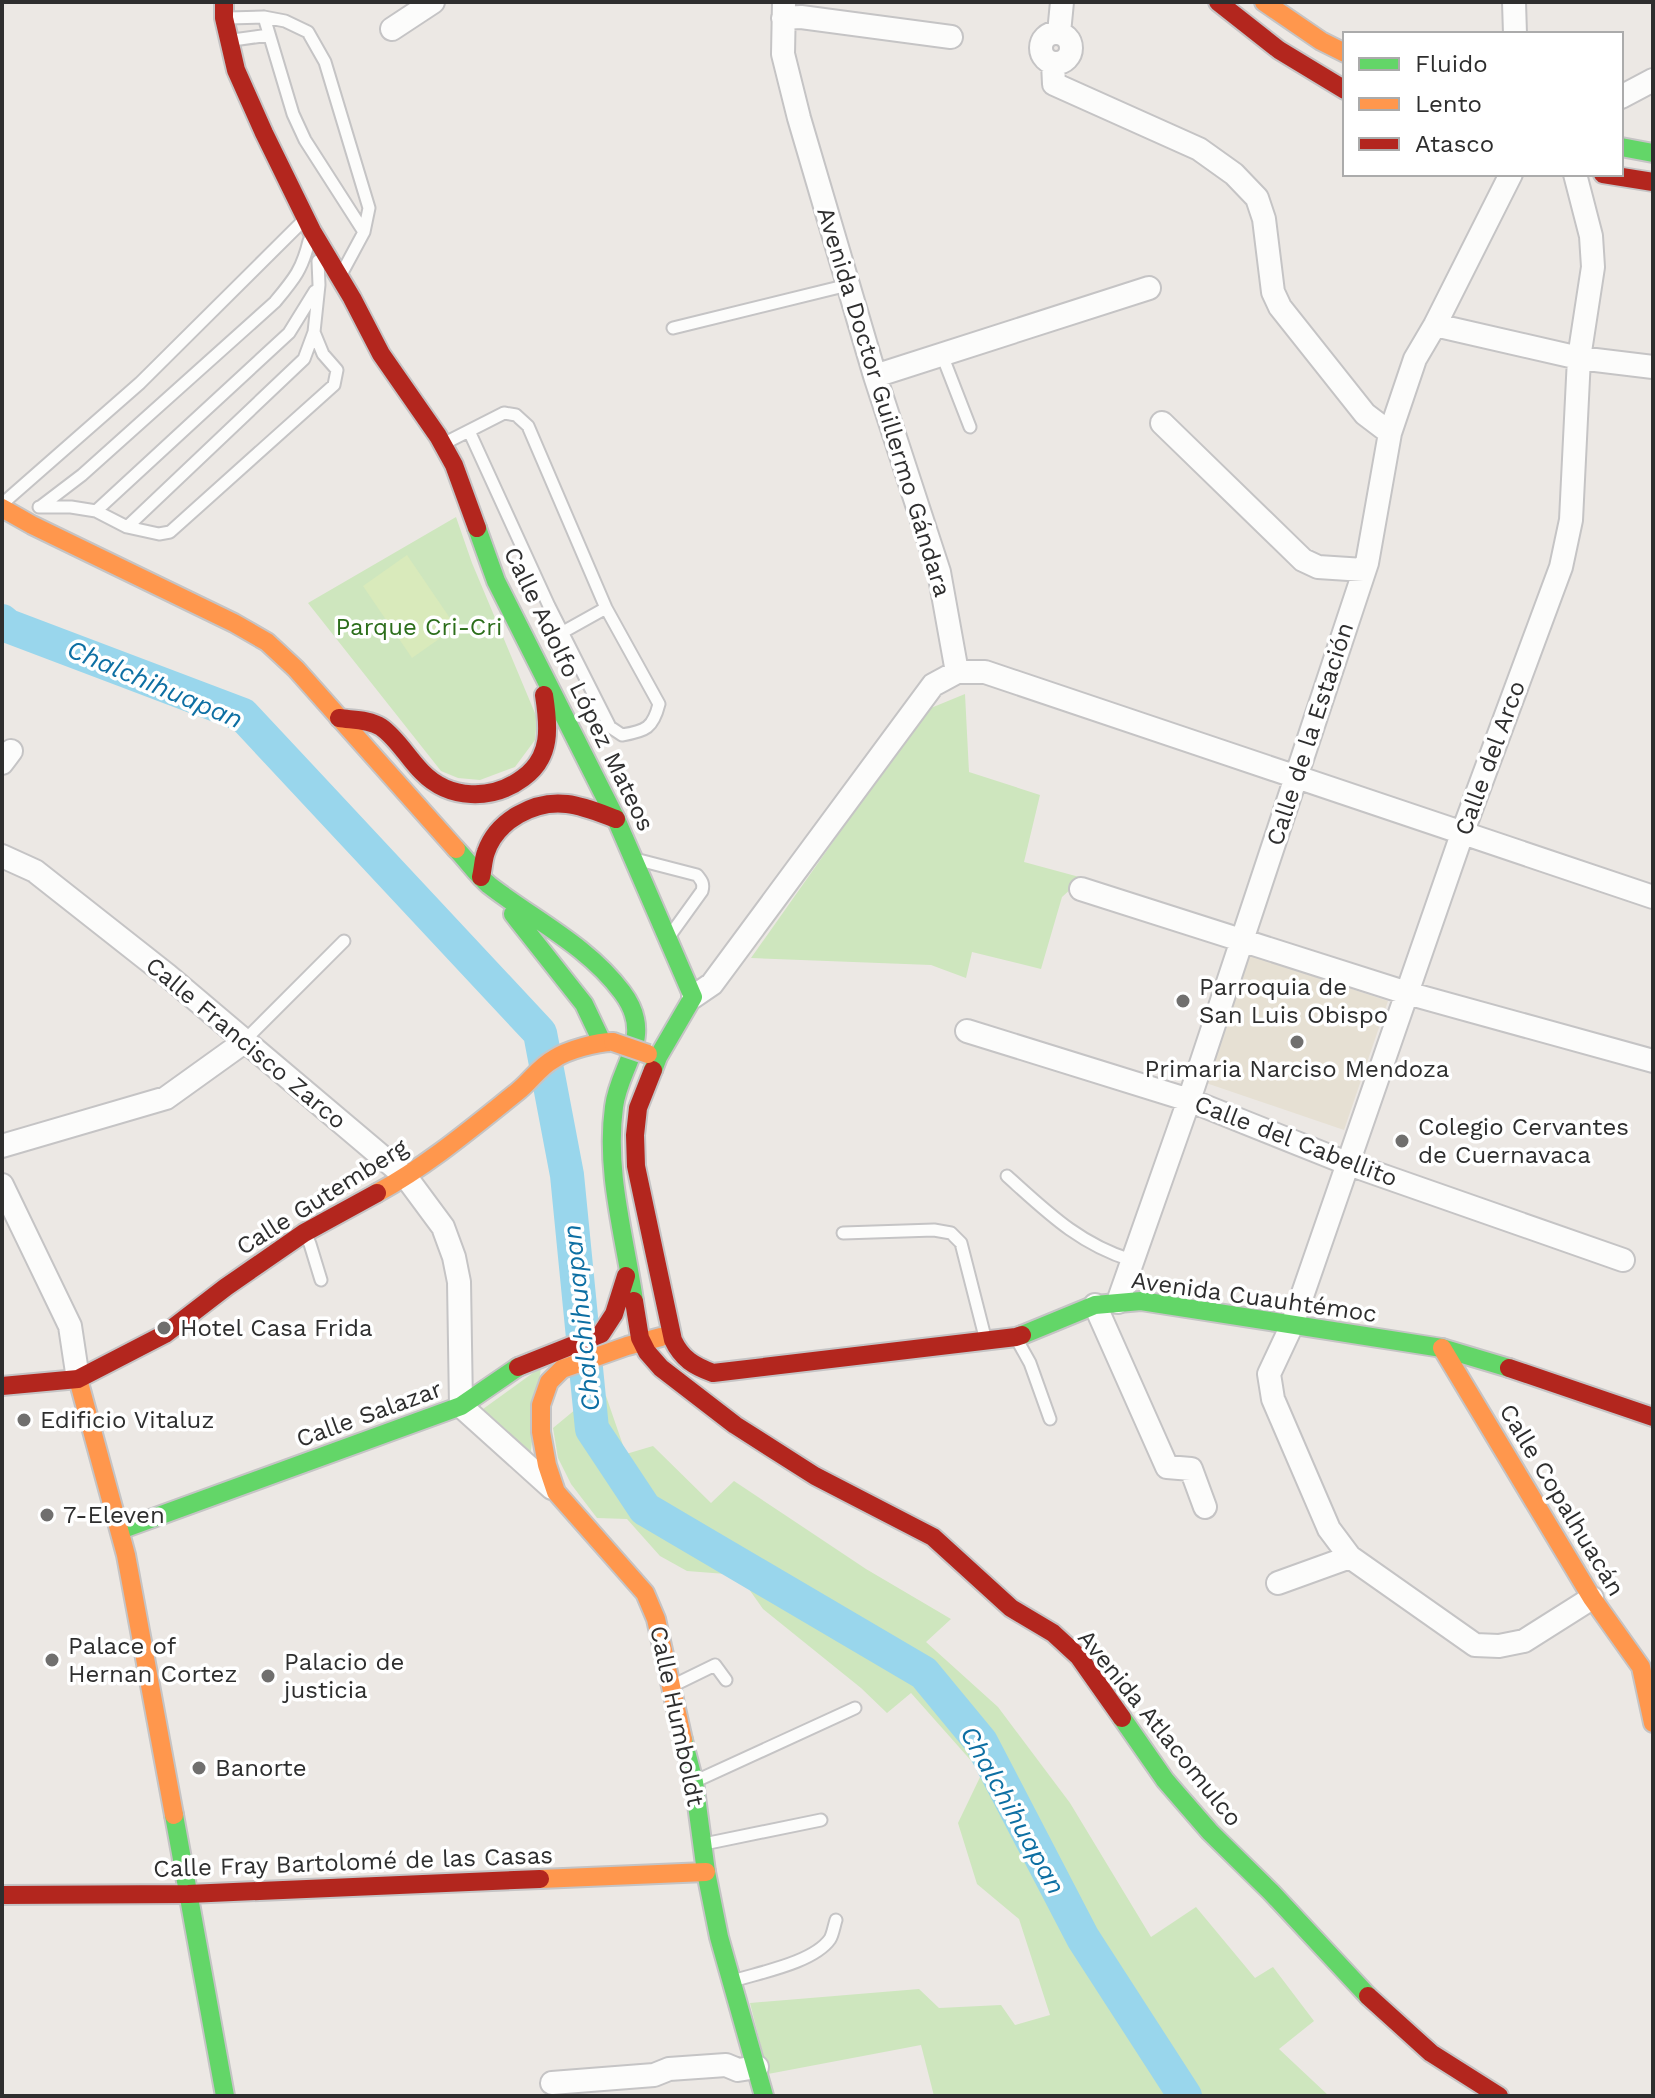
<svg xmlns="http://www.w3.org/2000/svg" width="1655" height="2098" viewBox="0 0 1655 2098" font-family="'Work Sans',sans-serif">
<rect width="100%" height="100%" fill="#ece8e4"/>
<path fill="#e6e0d3" d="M 1249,955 L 1388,1001 L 1344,1130 L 1206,1083 Z"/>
<path fill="#cee6be" d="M 456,517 L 472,563 L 537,718 L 535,740 L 515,767 L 480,780 L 458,778 L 441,771 L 308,603 Z
M 965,694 L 969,772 L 1040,795 L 1024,862 L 1083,878 L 1062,897 L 1041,969 L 972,952 L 966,978 L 931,965 L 751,958 L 926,710 Z
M 541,1367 L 530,1458 L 483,1409 Z
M 606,1396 L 626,1454 L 653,1446 L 711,1503 L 734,1481 L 866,1569 L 951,1619 L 926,1642 L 998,1707 L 1070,1803 L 1151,1937 L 1196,1907 L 1255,1978 L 1273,1967 L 1314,2021 L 1279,2049 L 1329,2096 L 934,2096 L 921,2045 L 768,2074 L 750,2003 L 919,1989 L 939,2008 L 1001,2005 L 1015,2025 L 1050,2015 L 1019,1919 L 977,1884 L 958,1823 L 982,1773 L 911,1693 L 887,1713 L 861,1688 L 763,1609 L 739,1575 L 687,1571 L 660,1556 L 627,1519 L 597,1518 L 571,1484 L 558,1458 L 553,1428 L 582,1404 Z"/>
<path fill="#d9eabb" d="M 407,555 L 456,627 L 412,658 L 363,586 Z"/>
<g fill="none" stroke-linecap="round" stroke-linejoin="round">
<path stroke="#99d6ec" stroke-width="34" d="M 2,621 L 8,626 L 243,715 L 540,1033 L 567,1175 L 592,1429 L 645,1509 L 924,1673 L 981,1742 L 1083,1938 L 1185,2096"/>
<g stroke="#c5c4c5" stroke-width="15">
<path id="lane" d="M 264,17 L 293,114 L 305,140 L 364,232
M 228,18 L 264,17 L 285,21 L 308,32 L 325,62 L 369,208 L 364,232 L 343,271
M 233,40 L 269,35
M 673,328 L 848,285
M 942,355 L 970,427
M 445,443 L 504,413 L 516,415 L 528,426 L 606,608 L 659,704 C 653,728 646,731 622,735 L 610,727 L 549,606 L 469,431
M 2,504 L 140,383 L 304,220
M 39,507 L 71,507 L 96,511 L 127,527 L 159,534 L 170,532 L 334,385 L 337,370 L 323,354 L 314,332 L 319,285 L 318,261
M 40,507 L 82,475 L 275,302 C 294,279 302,270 309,241
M 96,511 L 289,333 L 315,291
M 127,527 L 304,359 L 314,332
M 563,632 L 606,608
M 639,860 L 697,875 C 702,881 704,884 702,891 L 671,934
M 244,1041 L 344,941
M 1007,1176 C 1047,1212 1079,1244 1131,1260
M 843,1233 L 934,1230 L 951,1233 L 961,1243 L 985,1337
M 306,1235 L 310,1244 L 321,1280
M 1016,1338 L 1030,1363 L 1050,1419
M 672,1686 L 715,1665 L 726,1680
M 698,1780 L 855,1708
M 704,1844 L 821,1820
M 736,1980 C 762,1972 814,1962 830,1939 C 833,1934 834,1926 836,1920"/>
</g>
<g stroke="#c5c4c5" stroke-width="26">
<path id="street" d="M 784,2 L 783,54 L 799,118 L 875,376 L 939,572 L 957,672
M 1514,2 L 1515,34
M 783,18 L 801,17 L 951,37
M 392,29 L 433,2
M1041 48a15 15 0 1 1 30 0a15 15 0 1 1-30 0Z
M 1059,33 L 1062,2
M 1053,63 L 1054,84 L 1199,149 L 1234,174 L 1257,198 L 1264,219 L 1273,292 L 1280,307 L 1365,414 L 1390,433
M 1621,97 L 1653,80
M 1575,174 L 1591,236 L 1593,267 L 1579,358 L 1571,520 L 1561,567 L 1462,834 L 1292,1325 L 1269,1374 L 1273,1399 L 1329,1529 L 1350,1557 L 1475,1645 L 1499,1646 L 1524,1641 L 1592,1598
M 1435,325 L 1579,358 L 1653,367
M 875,376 L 1149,288
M 1162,423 L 1303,560 L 1318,567 L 1364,570
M 2,763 L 11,751
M 2,856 L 35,871 L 167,975 L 406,1177 L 443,1227 L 454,1257 L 459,1282 L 461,1406 L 552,1488
M 1081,889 L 1407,993 L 1653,1061
M 693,997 L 712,984 L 933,685 L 957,672 L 985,672 L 1653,897
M 967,1031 L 1189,1100 L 1349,1164 L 1623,1260
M 2,1146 L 166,1098 L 244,1042
M 2,1185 L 70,1326 L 78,1379
M 1118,1302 L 1189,1100 L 1367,563 L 1390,433 L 1415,359 L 1435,325 L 1511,174
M 1095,1305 L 1167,1467 L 1191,1469 L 1205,1507
M 1278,1583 L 1350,1557
M 552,2083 L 654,2075 L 669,2069 L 726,2065 L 738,2070 L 757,2067"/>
</g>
<g stroke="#c5c4c5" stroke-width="22">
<path id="fast" d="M 1621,147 L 1653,153
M 477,528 L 496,581 L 616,819 L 693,997 L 658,1057 L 653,1070
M 456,849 C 467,860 477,875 489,885 C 534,920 587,945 622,992 C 656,1037 619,1065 614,1107 C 605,1172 625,1237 634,1301
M 513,914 L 584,1004 L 602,1042
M 1022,1335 L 1095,1305 L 1141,1301 L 1442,1348 L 1509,1368
M 120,1530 L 461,1406 L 518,1367
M 1122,1718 L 1165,1780 L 1210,1832 L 1271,1892 L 1368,1996
M 683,1740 L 694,1782 L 706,1872 L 719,1937 L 764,2096
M 174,1815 L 225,2096"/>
</g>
<g stroke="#c5c4c5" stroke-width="22">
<path id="slow" d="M 1264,2 L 1321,41 L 1345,53
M 2,508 L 32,525 L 234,623 L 267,642 L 296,669 L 456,849
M 377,1193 C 427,1166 472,1128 517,1092 C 530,1082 539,1067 554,1059 C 567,1050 597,1042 613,1042
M 661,1337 L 627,1346 L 562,1369 L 549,1382 L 541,1405 L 541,1432 L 547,1465 L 556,1492 L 645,1593 L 656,1619 L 683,1740
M 1442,1348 L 1592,1598 L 1641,1667 L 1653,1723
M 78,1379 L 126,1555 L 174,1815
M 540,1879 L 706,1872"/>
</g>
<g stroke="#c5c4c5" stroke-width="22">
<path id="jam" d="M 224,2 L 224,18 L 236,70 L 264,133 L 312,231 L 352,298 L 381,354 L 438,436 L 454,465 L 477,528
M 1218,2 L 1279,50 L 1345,90
M 1603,174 L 1653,182
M 339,718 C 352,720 369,719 381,727 C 397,738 408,758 422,772 C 449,800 492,801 523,778 C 552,757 549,727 544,695
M 481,877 C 483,869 483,860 486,852 C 497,820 535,800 567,804 C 584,806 600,813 616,819
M 653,1070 L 638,1108 L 635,1135 L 636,1166 L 673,1340 C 682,1359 694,1366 713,1373 L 1016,1337 L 1022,1335
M 634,1301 L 640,1338 L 647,1352 L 661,1368 L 735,1425 L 815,1476 L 933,1537 L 1011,1608 L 1053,1633 L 1079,1657 L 1122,1718
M 518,1367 L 601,1334 L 614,1314 L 626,1276
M 1509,1368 L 1653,1417
M 2,1386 L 78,1379 L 165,1334 L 226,1287 L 304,1233 L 377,1193
M 2,1895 L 188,1894 L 540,1879
M 1368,1996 L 1431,2053 L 1499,2096"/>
</g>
<use href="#lane" stroke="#fcfcfb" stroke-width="11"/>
<use href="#street" stroke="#fcfcfb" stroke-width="22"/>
<use href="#fast" stroke="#63d668" stroke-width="18"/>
<use href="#slow" stroke="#ff974d" stroke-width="18"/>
<use href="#jam" stroke="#b3261e" stroke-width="18"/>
<g stroke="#c5c4c5" stroke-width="22" stroke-linecap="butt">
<path id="slow-bridge" d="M 613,1042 L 648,1054"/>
</g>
<use href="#slow-bridge" stroke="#ff974d" stroke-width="18"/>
</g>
<g fill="#706f6e" stroke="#fff" stroke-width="3">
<circle cx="1183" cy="1001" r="8"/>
<circle cx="1297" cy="1042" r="8"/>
<circle cx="1402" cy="1141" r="8"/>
<circle cx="164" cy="1328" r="8"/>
<circle cx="24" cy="1420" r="8"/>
<circle cx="47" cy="1515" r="8"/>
<circle cx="52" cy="1660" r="8"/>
<circle cx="268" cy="1676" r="8"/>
<circle cx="199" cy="1768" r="8"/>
</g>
<g text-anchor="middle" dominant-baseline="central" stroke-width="7" stroke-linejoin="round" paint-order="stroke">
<g font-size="24" fill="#2e2e2e" stroke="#fff">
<text transform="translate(884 402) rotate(73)">Avenida Doctor Guillermo Gándara</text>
<text transform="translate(579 689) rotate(64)">Calle Adolfo López Mateos</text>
<text transform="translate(1310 734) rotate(-72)">Calle de la Estación</text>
<text transform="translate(1490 758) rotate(-70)">Calle del Arco</text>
<text transform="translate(246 1043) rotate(40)">Calle Francisco Zarco</text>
<text transform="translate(1296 1141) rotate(21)">Calle del Cabellito</text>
<text transform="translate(322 1197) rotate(-32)">Calle Gutemberg</text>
<text transform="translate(1254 1297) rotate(8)">Avenida Cuauhtémoc</text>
<text transform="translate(369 1414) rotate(-20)">Calle Salazar</text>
<text transform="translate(1562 1500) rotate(59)">Calle Copalhuacán</text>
<text transform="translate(677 1716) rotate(78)">Calle Humboldt</text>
<text transform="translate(1160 1728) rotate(51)">Avenida Atlacomulco</text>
<text transform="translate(353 1862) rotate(-2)">Calle Fray Bartolomé de las Casas</text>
</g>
<g font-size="24" fill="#2c6e1b" stroke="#fff">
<text x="419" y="627">Parque Cri-Cri</text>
</g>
<g font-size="24" fill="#2e2e2e" stroke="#fff" text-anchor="start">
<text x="1199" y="987">Parroquia de<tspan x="1199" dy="28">San Luis Obispo</tspan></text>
<text x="1297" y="1069" text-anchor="middle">Primaria Narciso Mendoza</text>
<text x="1418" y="1127">Colegio Cervantes<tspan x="1418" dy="28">de Cuernavaca</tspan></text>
<text x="180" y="1328">Hotel Casa Frida</text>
<text x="40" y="1420">Edificio Vitaluz</text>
<text x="63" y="1515">7-Eleven</text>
<text x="68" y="1646">Palace of<tspan x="68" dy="28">Hernan Cortez</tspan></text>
<text x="284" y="1662">Palacio de<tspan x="284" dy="28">justicia</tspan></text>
<text x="215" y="1768">Banorte</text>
</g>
<g font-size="26" font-style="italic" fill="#0d6fa3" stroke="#fff">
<text transform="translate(155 684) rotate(23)">Chalchihuapan</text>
<text transform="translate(581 1318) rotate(-96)">Chalchihuapan</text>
<text transform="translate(1013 1810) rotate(61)">Chalchihuapan</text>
</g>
</g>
<rect width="1655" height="2098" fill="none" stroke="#2e2e2e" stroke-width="8"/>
<rect x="1343" y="32" width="280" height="144" fill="#ffffff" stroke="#ababab" stroke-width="2"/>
<rect x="1359" y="58" width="40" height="12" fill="#63d668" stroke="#ababab" stroke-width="2"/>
<text x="1415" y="72" font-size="24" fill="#2e2e2e">Fluido</text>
<rect x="1359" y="98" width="40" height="12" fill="#ff974d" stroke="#ababab" stroke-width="2"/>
<text x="1415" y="112" font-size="24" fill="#2e2e2e">Lento</text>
<rect x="1359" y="138" width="40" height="12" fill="#b3261e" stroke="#ababab" stroke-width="2"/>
<text x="1415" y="152" font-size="24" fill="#2e2e2e">Atasco</text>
</svg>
